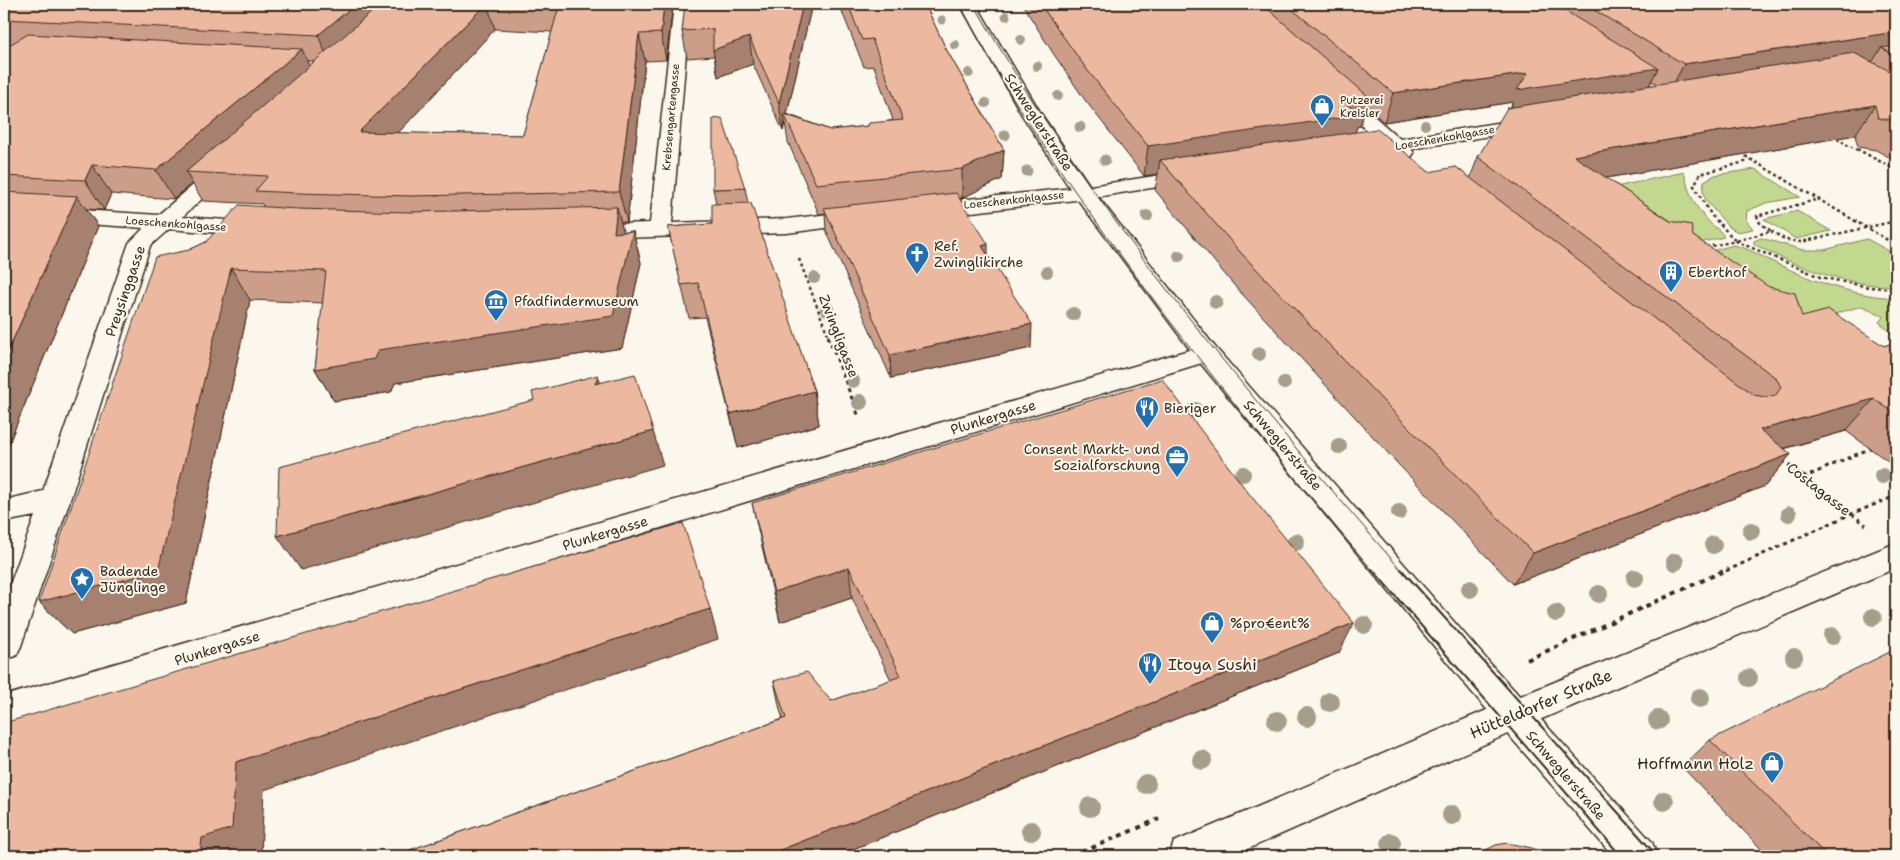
<svg xmlns="http://www.w3.org/2000/svg" width="1900" height="860" viewBox="0 0 1900 860" font-family="'Shantell Sans',sans-serif">
<rect width="100%" height="100%" fill="#fbf7ec"/>
<filter id="ink" filterUnits="userSpaceOnUse"><feTurbulence type="fractalNoise" baseFrequency=".02" numOctaves="2"/><feDisplacementMap in="SourceGraphic" scale="10" xChannelSelector="R" yChannelSelector="G"/><feConvolveMatrix kernelMatrix="1 2 1 2 8 2 1 2 1" color-interpolation-filters="sRGB"/></filter>
<g filter="url(#ink)">
<path fill="#c1d88e" stroke="#7e8156" d="M 1755,169 L 1800,197 L 1766,203 L 1747,211 L 1746,220 L 1753,229 L 1738,232 L 1729,227 L 1706,201 L 1703,192 L 1704,181 L 1715,175 Z
M 1684,172 C 1689,193 1694,207 1710,223 C 1715,228 1721,230 1724,237 L 1679,248 L 1593,192 Z
M 1797,211 L 1831,231 L 1796,239 L 1764,219 Z
M 1761,238 L 1803,250 L 1824,250 L 1867,239 L 1896,255 L 1896,286 C 1851,287 1793,266 1754,244 L 1754,241 Z
M 1734,245 C 1752,249 1767,260 1784,267 C 1820,284 1857,296 1896,298 L 1896,337 L 1879,322 L 1884,316 L 1862,306 L 1793,326 L 1692,256 Z"/>
<g fill="none" stroke-linecap="round" stroke-linejoin="round">
<g stroke="#3b2a1e" stroke-width="3">
<path id="minor" d="M 674,4 L 690,4 L 672,223 L 787,219 L 863,210 L 871,212 L 874,217 L 871,222 L 787,233 L 584,239 L 576,237 L 573,232 L 576,227 L 584,225 L 650,223 Z
M 1335,86 L 1342,88 L 1400,139 L 1532,117 L 1539,119 L 1542,123 L 1539,127 L 1532,129 L 1411,149 L 1414,153 L 1411,157 C 1402,159 1398,158 1391,152 L 1362,157 L 1355,155 L 1352,151 L 1355,147 L 1380,142 L 1328,96 L 1326,92 L 1328,88 Z
M 225,162 L 232,164 L 235,168 L 232,172 L 182,217 L 257,222 L 265,224 L 268,229 L 265,234 L 257,236 L 169,229 L 150,246 L 70,500 L 21,646 L 16,656 L 4,660 L 4,601 L 35,516 L 4,522 L 4,500 L 43,491 L 129,243 L 144,228 L 4,218 L 4,205 L 158,215 L 218,164 Z
M 1193,170 L 1200,172 L 1203,176 L 1200,180 L 1084,199 L 928,217 L 920,215 L 917,210 L 920,205 L 928,203 L 1084,187 Z
M 1206,345 L 1215,347 L 1219,353 L 1215,359 L 4,728 L 4,696 Z"/>
</g>
<g stroke="#3b2a1e" stroke-width="3">
<path id="tertiary" d="M 960,4 L 976,4 L 1042,115 L 1092,189 L 1215,347 L 1495,669 L 1652,842 L 1657,856 L 1613,856 L 1471,691 L 1197,359 L 1073,193 L 1022,115 Z"/>
</g>
<g stroke="#3b2a1e" stroke-width="3">
<path id="secondary" d="M 1896,543 L 1896,568 L 1537,721 L 1232,856 L 1169,856 L 1174,842 L 1513,699 Z"/>
</g>
<path stroke="#3b2a1e" stroke-width="2" stroke-dasharray="2.5 2.5" stroke-linecap="butt" d="M 1833,137 L 1859,151"/>
<path stroke="#3b2a1e" stroke-width="2.5" stroke-dasharray="3 3" stroke-linecap="butt" d="M 1857,149 L 1896,170
M 1740,153 L 1896,245
M 1752,160 L 1700,174 L 1694,186 L 1712,216 L 1736,241 L 1771,231 L 1760,223 L 1757,216 L 1819,199
M 1771,231 L 1786,240 L 1801,242 L 1896,221
M 1706,247 L 1736,241 L 1820,277 L 1869,287 L 1896,289
M 799,259 L 829,338"/>
<path stroke="#3b2a1e" stroke-width="3" stroke-dasharray="4 4" stroke-linecap="butt" d="M 828,336 L 859,417
M 1782,460 L 1866,525
M 1803,478 L 1871,448
M 1726,571 L 1851,514 L 1896,496"/>
<path stroke="#3b2a1e" stroke-width="4" stroke-dasharray="5 5" stroke-linecap="butt" d="M 1527,660 L 1728,569
M 1073,856 L 1159,819"/>
<use href="#minor" fill="#fbf7ec" fill-rule="evenodd"/>
<use href="#tertiary" fill="#fbf7ec" fill-rule="evenodd"/>
<use href="#secondary" fill="#fbf7ec" fill-rule="evenodd"/>
<path stroke="#3b2a1e" stroke-width="1" d="M 960,4 C 1000,84 1051,158 1103,231 C 1187,348 1279,460 1373,571
M 974,4 C 1091,211 1246,392 1402,571"/>
<path stroke="#3b2a1e" stroke-width="2" d="M 1372,569 L 1621,856
M 1401,569 L 1657,856"/>
</g>
<g fill="#a49e8a">
<circle cx="1006" cy="16" r="4.5"/>
<circle cx="942" cy="20" r="4.5"/>
<circle cx="1021" cy="40" r="5"/>
<circle cx="955" cy="45" r="5"/>
<circle cx="1037" cy="66" r="5"/>
<circle cx="969" cy="73" r="5"/>
<circle cx="1058" cy="96" r="5"/>
<circle cx="986" cy="103" r="5"/>
<circle cx="1425" cy="125" r="5"/>
<circle cx="1080" cy="127" r="5.5"/>
<circle cx="1005" cy="135" r="5.5"/>
<circle cx="1105" cy="160" r="5.5"/>
<circle cx="1027" cy="171" r="5.5"/>
<circle cx="1147" cy="216" r="6"/>
<circle cx="1179" cy="256" r="6"/>
<circle cx="1047" cy="272" r="6"/>
<circle cx="814" cy="278" r="6"/>
<circle cx="1216" cy="302" r="7"/>
<circle cx="827" cy="309" r="7"/>
<circle cx="1073" cy="314" r="7"/>
<circle cx="840" cy="347" r="7"/>
<circle cx="1259" cy="354" r="7"/>
<circle cx="853" cy="381" r="7"/>
<circle cx="1284" cy="383" r="7"/>
<circle cx="860" cy="402" r="8"/>
<circle cx="1195" cy="410" r="8"/>
<circle cx="1339" cy="446" r="8"/>
<circle cx="1243" cy="474" r="8"/>
<circle cx="1882" cy="476" r="8"/>
<circle cx="1399" cy="512" r="8"/>
<circle cx="1789" cy="514" r="8"/>
<circle cx="1751" cy="531" r="9"/>
<circle cx="1296" cy="542" r="9"/>
<circle cx="1713" cy="545" r="9"/>
<circle cx="1675" cy="562" r="9"/>
<circle cx="1635" cy="578" r="9"/>
<circle cx="1470" cy="589" r="9"/>
<circle cx="1599" cy="594" r="9"/>
<circle cx="1556" cy="613" r="9"/>
<circle cx="1873" cy="617" r="9"/>
<circle cx="1364" cy="625" r="9"/>
<circle cx="1832" cy="636" r="9"/>
<circle cx="1794" cy="657" r="9"/>
<circle cx="1749" cy="678" r="9"/>
<circle cx="1700" cy="698" r="10"/>
<circle cx="1330" cy="702" r="10"/>
<circle cx="1307" cy="717" r="10"/>
<circle cx="1658" cy="720" r="10"/>
<circle cx="1277" cy="721" r="10"/>
<circle cx="1202" cy="760" r="10"/>
<circle cx="1146" cy="784" r="10"/>
<circle cx="1664" cy="801" r="10"/>
<circle cx="1090" cy="807" r="10"/>
<circle cx="1452" cy="815" r="10"/>
<circle cx="1031" cy="831" r="10"/>
<circle cx="1391" cy="843" r="10"/>
</g>
<path fill="#cc9e8a" stroke="#3b2a1e" fill-rule="evenodd" d="M 4,4 L 673,4 L 666,60 L 645,61 L 627,222 L 620,222 L 623,232 L 633,231 L 641,263 L 622,348 L 395,383 L 391,392 L 334,401 L 315,369 L 323,303 L 250,300 L 186,603 L 72,634 L 39,602 L 189,250 L 206,242 L 263,207 L 262,204 L 203,201 L 192,183 L 174,199 L 111,194 L 104,210 L 86,209 L 98,226 L 4,455 ZM 495,29 L 552,32 L 523,135 L 398,133 ZM 307,61 L 314,61 L 309,66 Z
M 812,4 L 787,114 L 830,130 L 868,126 L 893,120 L 874,66 L 864,67 L 839,4 L 925,4 L 946,49 L 1004,150 L 1002,179 L 962,198 L 960,198 L 988,256 L 1031,348 L 891,378 L 826,230 L 825,213 L 819,214 L 788,142 L 785,122 L 783,131 L 753,64 L 718,77 L 714,56 L 687,58 L 682,31 Z
M 1022,4 L 1896,4 L 1896,161 L 1876,150 L 1858,147 L 1855,135 L 1606,178 L 1693,236 L 1802,317 L 1884,346 L 1896,342 L 1896,467 L 1846,431 L 1784,449 L 1791,454 L 1765,486 L 1513,584 L 1398,464 L 1233,284 L 1155,190 L 1158,174 L 1144,176 L 1085,100 L 1053,53 ZM 1652,81 L 1657,84 L 1649,86 ZM 1513,102 L 1510,108 L 1478,157 L 1470,178 L 1429,172 L 1355,132 L 1357,127 L 1360,126 L 1366,106 L 1384,122 Z
M 745,188 L 748,203 L 814,391 L 819,425 L 738,448 L 705,317 L 689,318 L 668,227 L 712,224 L 716,203 L 713,189 Z
M 752,503 L 1339,653 L 836,856 L 393,856 L 783,719 L 780,710 L 774,681 L 831,701 L 891,680 L 852,598 L 780,622 L 759,534 Z
M 1710,740 L 1896,856 L 1768,856 L 1682,767 Z"/>
<path fill="#a68170" stroke="#3b2a1e" d="M 356,4 L 397,4 L 329,62 L 318,35 Z
M 486,4 L 487,4 L 495,29 L 372,161 L 359,132 Z
M 664,4 L 673,4 L 666,60 L 661,33 Z
M 803,4 L 812,4 L 786,118 L 784,114 L 785,122 L 783,131 L 779,103 Z
M 1896,32 L 1896,55 L 1881,48 L 1873,61 L 1669,92 L 1684,64 Z
M 639,34 L 645,61 L 627,222 L 619,192 Z
M 749,37 L 753,64 L 718,77 L 713,50 Z
M 4,40 L 16,59 L 4,67 Z
M 302,49 L 314,77 L 186,172 L 192,183 L 174,199 L 156,170 Z
M 1658,68 L 1644,96 L 1506,119 L 1513,102 L 1384,122 L 1393,93 L 1528,73 Z
M 1369,97 L 1360,126 L 1357,127 L 1351,144 L 1160,160 L 1158,174 L 1144,176 L 1148,146 L 1343,101 Z
M 1875,105 L 1855,135 L 1560,186 L 1574,156 Z
M 1004,150 L 1002,179 L 962,198 L 962,169 Z
M 92,165 L 111,194 L 104,210 L 85,180 Z
M 77,196 L 98,226 L 4,455 L 4,360 Z
M 617,207 L 625,239 L 614,233 Z
M 633,231 L 641,263 L 622,348 L 395,383 L 391,392 L 334,401 L 315,369 L 378,350 Z
M 988,244 L 988,267 L 982,246 Z
M 231,268 L 250,300 L 186,603 L 72,634 L 39,602 Z
M 1032,324 L 1031,348 L 891,378 L 890,355 Z
M 598,375 L 609,409 L 595,384 Z
M 814,391 L 819,425 L 738,448 L 730,414 Z
M 1874,399 L 1846,431 L 1735,462 L 1760,430 Z
M 653,431 L 663,465 L 301,570 L 277,536 Z
M 1791,454 L 1765,486 L 1513,584 L 1533,553 Z
M 849,567 L 852,598 L 780,622 L 774,592 Z
M 710,609 L 718,639 L 264,790 L 261,854 L 256,856 L 200,856 L 202,838 L 236,762 Z
M 1354,623 L 1339,653 L 836,856 L 765,856 Z"/>
<path fill="#edb8a0" stroke="#3b2a1e" d="M 4,4 L 356,4 L 318,35 L 4,19 Z
M 381,4 L 486,4 L 359,132 L 523,135 L 559,6 L 503,4 L 664,4 L 661,33 L 639,34 L 619,192 L 411,196 L 298,193 L 255,191 L 268,176 L 186,172 Z
M 685,4 L 803,4 L 779,103 L 749,37 L 713,50 L 713,29 L 682,31 Z
M 848,4 L 925,4 L 946,49 L 1004,150 L 962,169 L 816,184 L 784,114 L 830,130 L 868,126 L 869,123 L 903,120 L 872,39 L 862,40 Z
M 1040,4 L 1262,4 L 1369,97 L 1343,101 L 1360,115 L 1148,146 L 1088,71 L 1055,25 Z
M 1286,4 L 1554,4 L 1658,68 L 1517,90 L 1528,73 L 1393,93 Z
M 1584,4 L 1896,4 L 1896,32 L 1684,64 Z
M 28,34 L 302,49 L 156,170 L 92,165 L 85,180 L 4,176 L 4,48 Z
M 1896,46 L 1896,55 L 1881,48 Z
M 1854,53 L 1896,74 L 1896,121 L 1878,118 L 1875,105 L 1574,156 L 1670,221 L 1691,225 L 1693,236 L 1769,287 L 1795,293 L 1802,317 L 1829,310 L 1884,346 L 1896,342 L 1896,414 L 1874,399 L 1760,430 L 1791,454 L 1533,553 L 1413,432 L 1241,253 L 1160,160 L 1377,129 L 1429,172 L 1456,167 L 1754,395 L 1765,397 L 1776,395 L 1781,387 L 1776,378 L 1478,157 L 1507,108 Z
M 722,118 L 745,188 L 713,189 L 713,119 Z
M 4,192 L 77,196 L 4,360 Z
M 956,193 L 988,244 L 982,246 L 1032,324 L 890,355 L 824,208 Z
M 751,203 L 814,391 L 730,414 L 698,283 L 681,285 L 668,227 L 712,224 L 712,204 Z
M 239,205 L 297,209 L 410,212 L 617,207 L 614,233 L 633,231 L 613,316 L 378,350 L 374,359 L 315,369 L 326,271 L 231,268 L 158,571 L 39,602 L 155,257 L 189,250 L 206,242 Z
M 635,374 L 653,431 L 277,536 L 279,467 L 534,400 L 532,392 L 598,375 L 595,384 Z
M 1162,379 L 1247,491 L 1354,623 L 765,856 L 393,856 L 786,718 L 774,681 L 807,672 L 831,701 L 901,676 L 849,567 L 774,592 L 752,503 Z
M 683,523 L 710,609 L 236,762 L 232,828 L 202,838 L 200,856 L 4,856 L 4,723 Z
M 1896,649 L 1896,856 L 1827,856 L 1710,740 Z
M 1507,843 L 1532,848 L 1544,856 L 1474,856 L 1496,845 Z"/>
</g>
<defs>
<g id="shop-pin" transform="scale(1.25)"><path d="M0 17L-7.5 6A9.5 9.5 0 1 1 7.5 6Z" fill="#1f6fb2" stroke="#fbf7ec"/><path d="M-5-2.5h2.3a2.7 3.5 0 0 1 5.4 0H5L5.5 6h-11ZM-1.5-2.5h3a1.5 2.3 0 0 0-3 0Z" fill="#fff"/></g>
<g id="church-pin" transform="scale(1.25)"><path d="M0 17L-7.5 6A9.5 9.5 0 1 1 7.5 6Z" fill="#1f6fb2" stroke="#fbf7ec"/><path d="M-1.2-6h2.4v3.5h3.3v2.4h-3.3V6h-2.4V-.1h-3.3v-2.4h3.3Z" fill="#fff"/></g>
<g id="building-pin" transform="scale(1.25)"><path d="M0 17L-7.5 6A9.5 9.5 0 1 1 7.5 6Z" fill="#1f6fb2" stroke="#fbf7ec"/><path d="M-4-6H4V6H1V3H-1V6H-4ZM-2.5-4.3h1.7v1.8h-1.7ZM.8-4.3h1.7v1.8H.8ZM-2.5-1h1.7V.8h-1.7ZM.8-1h1.7V.8H.8Z" fill="#fff"/></g>
<g id="museum-pin" transform="scale(1.25)"><path d="M0 17L-7.5 6A9.5 9.5 0 1 1 7.5 6Z" fill="#1f6fb2" stroke="#fbf7ec"/><path d="M0-6L6-3V-2H-6V-3ZM-5-1h2V3h-2ZM-1-1h2V3h-2ZM3-1h2V3H3ZM-6 4H6V6H-6Z" fill="#fff"/></g>
<g id="restaurant-pin" transform="scale(1.25)"><path d="M0 17L-7.5 6A9.5 9.5 0 1 1 7.5 6Z" fill="#1f6fb2" stroke="#fbf7ec"/><path d="M-5-6h1v4h1v-4h1v4h1v-4h1v5L-1.5 .5V6h-2V.5L-5-1ZM5-6V6H3V1.5H1.5Q1.5-4 5-6Z" fill="#fff"/></g>
<g id="office-pin" transform="scale(1.25)"><path d="M0 17L-7.5 6A9.5 9.5 0 1 1 7.5 6Z" fill="#1f6fb2" stroke="#fbf7ec"/><path d="M-6-3h4V-5.5h4V-3h4V5H-6ZM-1-4.5V-3h2v-1.5ZM-6 0V1H6V0Z" fill="#fff"/></g>
<g id="sight-pin" transform="scale(1.25)"><path d="M0 17L-7.5 6A9.5 9.5 0 1 1 7.5 6Z" fill="#1f6fb2" stroke="#fbf7ec"/><path d="M0-6L1.8-2.2L6-1.7L2.9 1.2L3.7 5.4L0 3.3L-3.7 5.4L-2.9 1.2L-6-1.7L-1.8-2.2Z" fill="#fff"/></g>
</defs>
<g fill-rule="evenodd">
<use href="#shop-pin" x="1322" y="106"/>
<use href="#church-pin" x="917" y="254"/>
<use href="#building-pin" x="1671" y="272"/>
<use href="#museum-pin" x="496" y="301"/>
<use href="#restaurant-pin" x="1147" y="408"/>
<use href="#office-pin" x="1177" y="457"/>
<use href="#sight-pin" x="82" y="579"/>
<use href="#shop-pin" x="1212" y="623"/>
<use href="#restaurant-pin" x="1150" y="664"/>
<use href="#shop-pin" x="1772" y="763"/>
</g>
<g text-anchor="middle" dominant-baseline="central" stroke-width="4" stroke-linejoin="round" paint-order="stroke">
<g font-size="11" fill="#3b2a1e" stroke="#fbf7ec" text-anchor="start">
<text x="1340" y="100">Putzerei<tspan x="1340" dy="13">Kreisler</tspan></text>
</g>
<g font-size="11" fill="#3b2a1e" stroke="#fbf7ec">
<text transform="translate(671 117) rotate(-85)">Krebsengartengasse</text>
<text transform="translate(1445 138) rotate(-10)">Loeschenkohlgasse</text>
<text transform="translate(1014 200) rotate(-6)">Loeschenkohlgasse</text>
<text transform="translate(176 224) rotate(4)">Loeschenkohlgasse</text>
</g>
<g font-size="14" fill="#3b2a1e" stroke="#fbf7ec">
<text transform="translate(1039 122) rotate(57)">Schweglerstraße</text>
<text transform="translate(125 291) rotate(-71)">Preysinggasse</text>
<text transform="translate(839 336) rotate(69)">Zwingligasse</text>
<text transform="translate(993 417) rotate(-17)">Plunkergasse</text>
<text transform="translate(1283 445) rotate(50)">Schweglerstraße</text>
<text transform="translate(1819 489) rotate(38)">Costagasse</text>
<text transform="translate(605 533) rotate(-17)">Plunkergasse</text>
<text transform="translate(217 648) rotate(-17)">Plunkergasse</text>
<text transform="translate(1566 775) rotate(49)">Schweglerstraße</text>
</g>
<g font-size="14" fill="#3b2a1e" stroke="#fbf7ec" text-anchor="start">
<text x="934" y="246">Ref.<tspan x="934" dy="16">Zwinglikirche</tspan></text>
<text x="1688" y="272">Eberthof</text>
<text x="514" y="301">Pfadfindermuseum</text>
<text x="1164" y="408">Bieriger</text>
<text x="1160" y="449" text-anchor="end">Consent Markt- und<tspan x="1160" dy="16">Sozialforschung</tspan></text>
<text x="100" y="571">Badende<tspan x="100" dy="16">Jünglinge</tspan></text>
<text x="1230" y="623">%pro€ent%</text>
</g>
<g font-size="16" fill="#3b2a1e" stroke="#fbf7ec" text-anchor="start">
<text x="1168" y="664">Itoya Sushi</text>
<text x="1754" y="763" text-anchor="end">Hoffmann Holz</text>
</g>
<g font-size="16" fill="#3b2a1e" stroke="#fbf7ec">
<text transform="translate(1541 704) rotate(-23)">Hütteldorfer Straße</text>
</g>
</g>
<rect width="1900" height="860" fill="none" stroke="#fbf7ec" stroke-width="20"/>
<rect x="10" y="10" width="1880" height="840" fill="none" stroke="#3b2a1e" stroke-width="2" filter="url(#ink)"/>
</svg>
